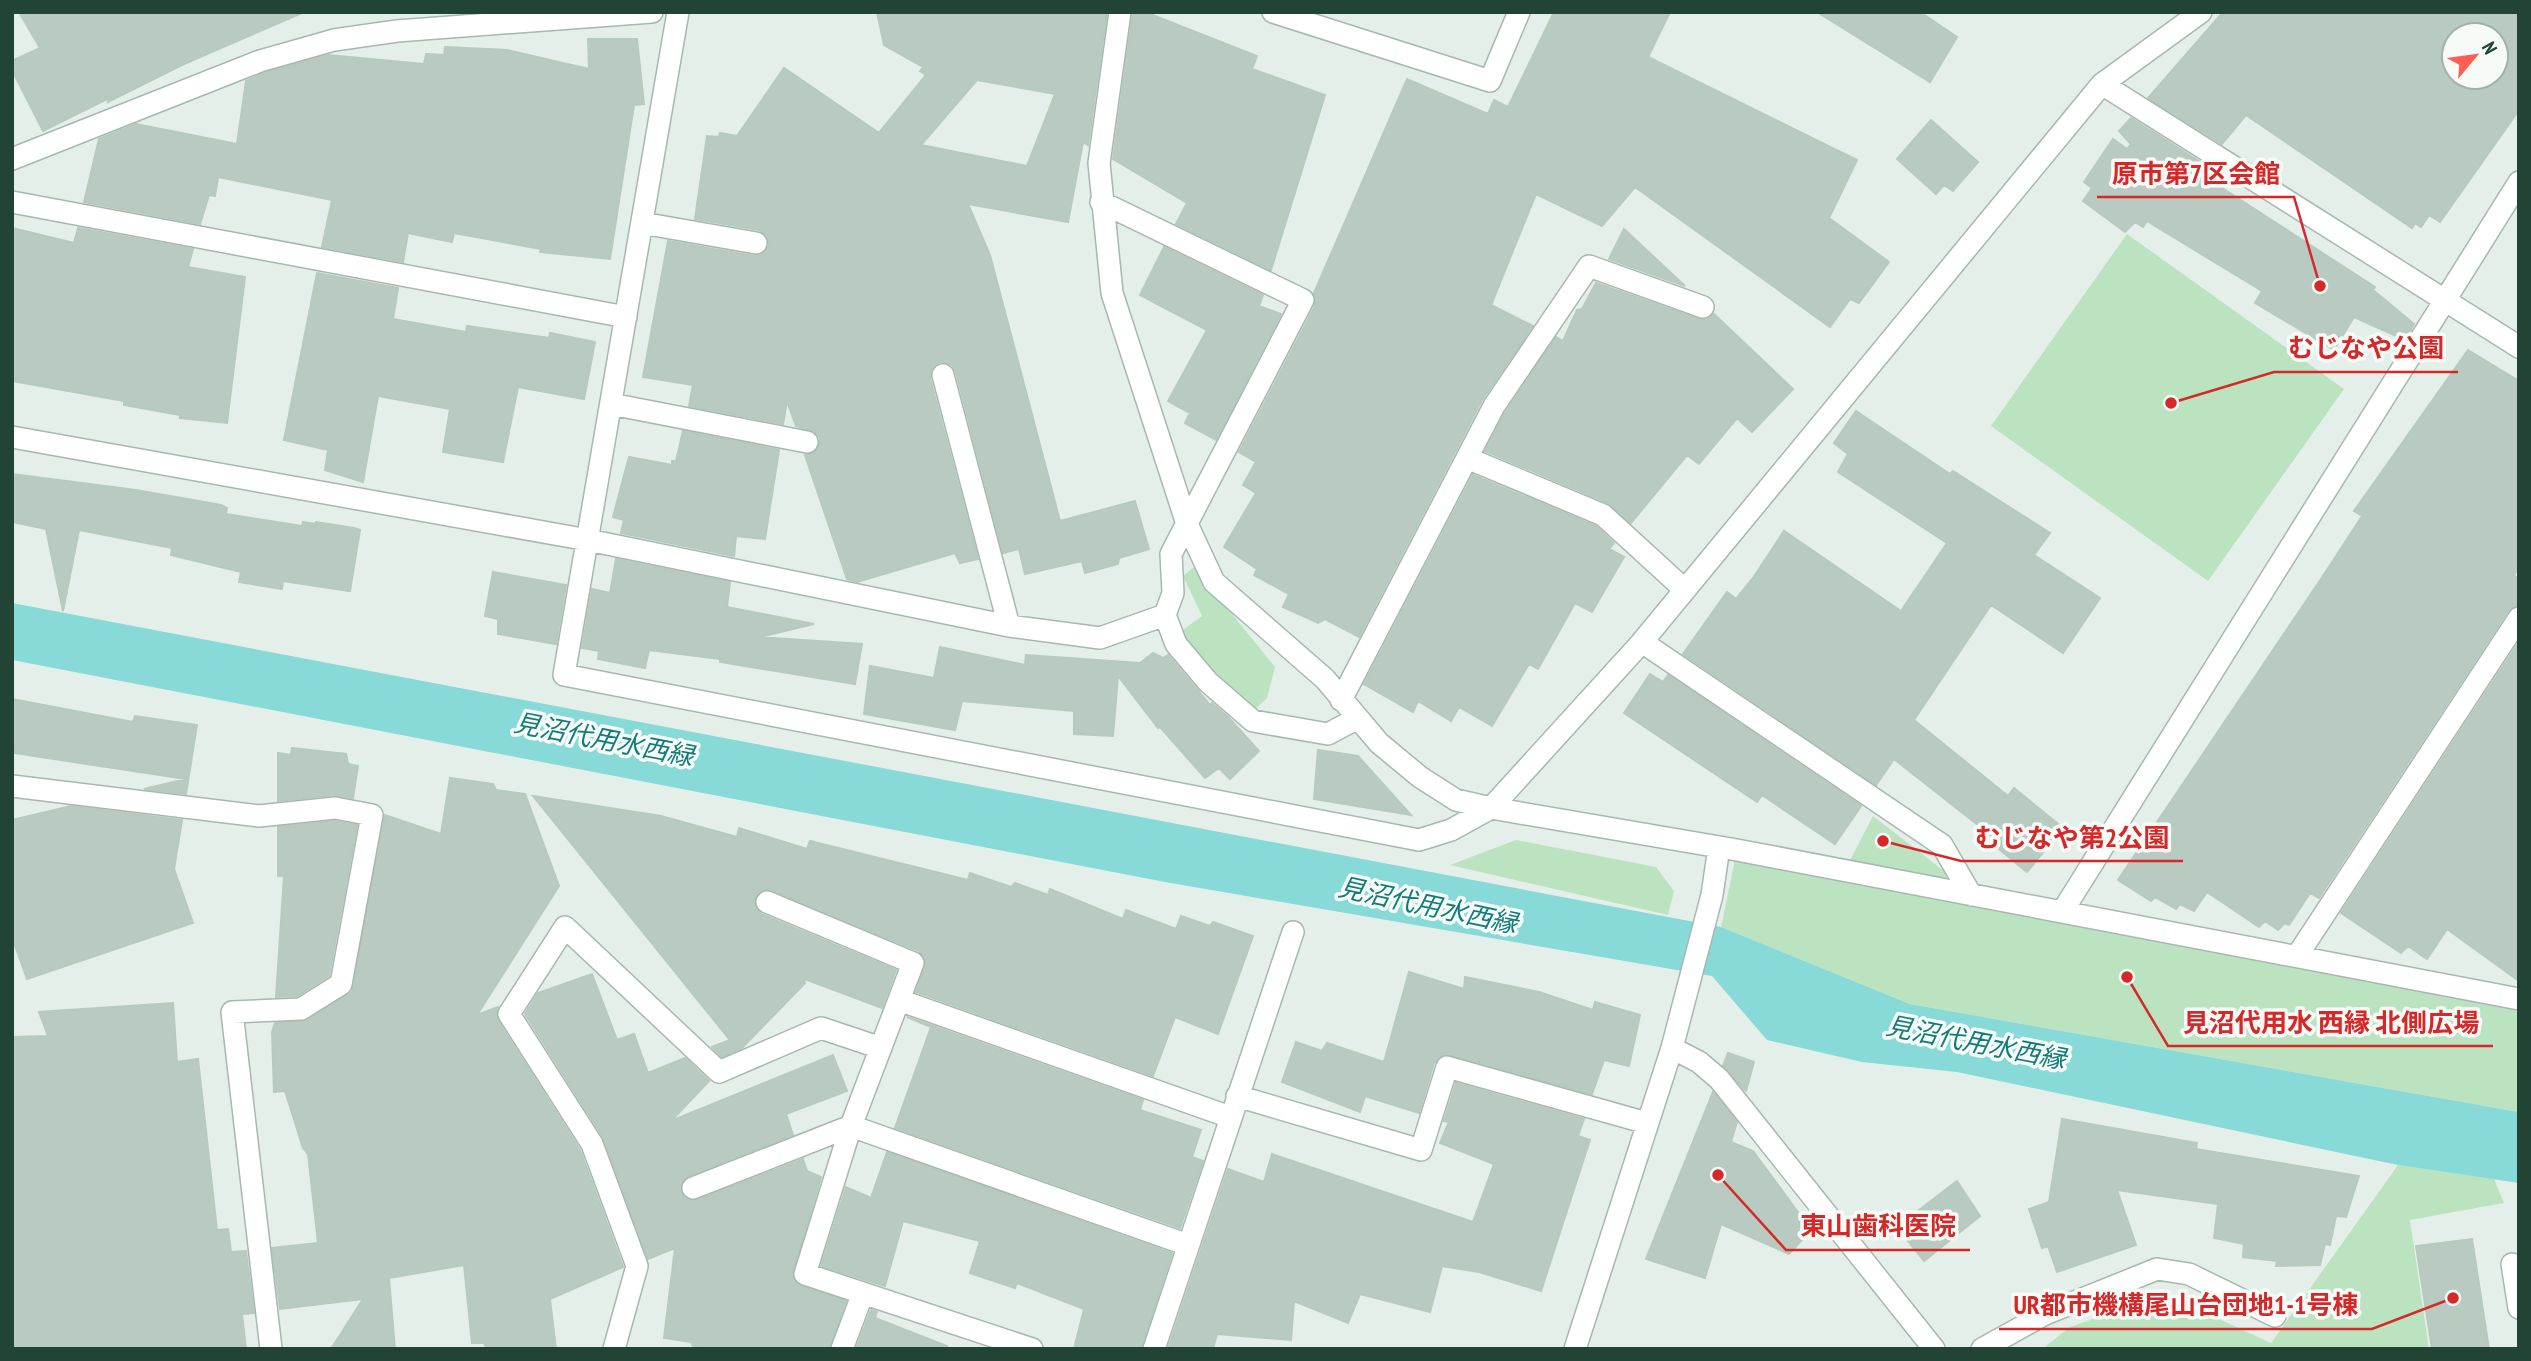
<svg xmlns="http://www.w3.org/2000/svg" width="2531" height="1361" viewBox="0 0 2531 1361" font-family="'PT Sans Narrow','Noto Sans JP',sans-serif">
<rect width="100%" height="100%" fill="#e5efe9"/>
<path fill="#bce3bf" d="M 2127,234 L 2344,389 L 2208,581 L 1991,426 Z
M 1194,567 L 1275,667 L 1267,698 L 1251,713 L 1180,632 L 1202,616 L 1183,576 Z
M 1873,816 L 1948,874 L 1940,885 L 1847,866 Z
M 1516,840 L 1656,867 L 1674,891 L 1668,915 L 1450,865 Z
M 1737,850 L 2519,999 L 2519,1112 L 1910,1004 L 1721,927 Z
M 2398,1165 L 2494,1179 L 2504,1203 L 2410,1220 L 2429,1349 L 2042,1349 L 2070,1327 L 2165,1294 L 2271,1343 Z"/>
<path fill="#87dad8" d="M 12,603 L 1721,927 L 1910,1004 L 2519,1112 L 2519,1183 L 2398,1165 L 1957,1072 L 1862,1062 L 1767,1040 L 1712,976 L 1165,882 L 12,660 Z"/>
<path fill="#b9cbc1" stroke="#b6cabe" stroke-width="2" fill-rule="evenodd" d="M 19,12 L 304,12 L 184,64 L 108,102 L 109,98 L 43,131 L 12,70 L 12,61 L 40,48 Z
M 877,12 L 1107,12 L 1088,145 L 1083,142 L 1068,222 L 968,204 L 990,255 L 1060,521 L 1135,501 L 1149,549 L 1119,558 L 1118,564 L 1085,573 L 1082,561 L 1025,574 L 1019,549 L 1003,553 L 956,372 L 952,365 L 940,362 L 933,366 L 930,378 L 978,559 L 960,563 L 955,553 L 857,582 L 847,579 L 805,455 L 816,451 L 820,438 L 815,432 L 796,426 L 787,401 L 783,424 L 689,406 L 693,385 L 643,377 L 668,241 L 754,256 L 761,255 L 769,246 L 768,238 L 759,230 L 695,219 L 707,136 L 719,137 L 720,133 L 737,136 L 784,68 L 879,133 L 926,75 L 920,71 L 923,67 L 884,45 ZM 977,80 L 1055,94 L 1027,166 L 921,145 Z
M 1133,12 L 1145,12 L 1257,56 L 1252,69 L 1325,95 L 1271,270 L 1176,224 L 1187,203 L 1113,159 Z
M 1554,12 L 1670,12 L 1648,57 L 1857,160 L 1829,218 L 1889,262 L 1859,303 L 1850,299 L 1830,327 L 1635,187 L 1602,226 L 1536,194 L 1491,305 L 1533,326 L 1482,400 L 1359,637 L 1325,619 L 1318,623 L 1283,607 L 1289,594 L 1254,575 L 1257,569 L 1224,547 L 1256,493 L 1243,485 L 1256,462 L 1239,452 L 1315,306 L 1314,293 L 1407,79 L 1488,114 L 1494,100 L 1508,107 Z
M 1817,12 L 1920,12 L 1957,37 L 1930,82 Z
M 2223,12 L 2519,12 L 2519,110 L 2440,222 L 2429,215 L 2421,227 L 2415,223 L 2412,228 L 2246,115 L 2222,144 L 2148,98 ZM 2454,35 L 2496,35 L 2496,77 L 2454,77 Z
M 588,39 L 637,39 L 644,104 L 634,105 L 610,259 L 540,252 L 541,249 L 454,233 L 452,242 L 408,233 L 403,262 L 322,247 L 332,200 L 218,177 L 215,196 L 209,195 L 200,224 L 84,202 L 99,139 L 136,124 L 237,144 L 246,81 L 264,73 L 328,55 L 424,64 L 426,54 L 444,55 L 445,47 L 507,50 L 589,69 Z
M 2131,118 L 2205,165 L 2199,173 L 2375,287 L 2373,290 L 2414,324 L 2405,340 L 2354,317 L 2334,350 L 2255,303 L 2262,291 L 2147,221 L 2143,227 L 2135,222 L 2125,232 L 2083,201 L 2092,188 L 2084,182 L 2113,139 L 2127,149 L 2131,144 L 2119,131 Z
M 1931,120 L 1978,162 L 1953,191 L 1944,185 L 1936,194 L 1897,159 Z
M 12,228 L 74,243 L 78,228 L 193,249 L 188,267 L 245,277 L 227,423 L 180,418 L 180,415 L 124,405 L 124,401 L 12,381 Z
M 1624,229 L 1685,286 L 1609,259 Z
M 1164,247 L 1263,295 L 1259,306 L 1281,314 L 1216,440 L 1185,423 L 1190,413 L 1168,401 L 1207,330 L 1140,295 Z
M 317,273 L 398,288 L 393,319 L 466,332 L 467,326 L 549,338 L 550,333 L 595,342 L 584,399 L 518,387 L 503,462 L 443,452 L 450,409 L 378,396 L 363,482 L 325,470 L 328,450 L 284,440 Z
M 1596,283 L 1699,319 L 1706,320 L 1714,314 L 1793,389 L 1752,432 L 1737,418 L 1699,464 L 1687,455 L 1631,523 L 1608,503 L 1485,451 L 1505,413 L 1556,337 L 1563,341 L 1577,310 L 1582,309 Z
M 2468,350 L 2519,381 L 2519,567 L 2514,575 L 2519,581 L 2519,605 L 2508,611 L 2319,898 L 2310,893 L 2289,925 L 2285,923 L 2278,930 L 2265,921 L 2259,927 L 2207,892 L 2194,911 L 2180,904 L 2176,909 L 2155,897 L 2151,901 L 2118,880 L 2325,573 L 2362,516 L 2354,511 Z
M 1856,411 L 1950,474 L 1953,471 L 2050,533 L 2034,555 L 2100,598 L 2063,653 L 1991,605 L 1914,720 L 2008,796 L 2014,788 L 2063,828 L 2027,872 L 1999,849 L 2002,844 L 1894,759 L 1876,785 L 1683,654 L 1727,592 L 1736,599 L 1753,578 L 1784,531 L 1901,611 L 1947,543 L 1838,472 L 1848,454 L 1834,443 Z
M 683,431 L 779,450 L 765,539 L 736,536 L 734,556 L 621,533 L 624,520 L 613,517 L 629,457 L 672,465 L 672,461 L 676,461 Z
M 12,474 L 136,490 L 221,505 L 227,508 L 226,514 L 302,526 L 303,522 L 315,524 L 316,522 L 354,528 L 360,530 L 350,591 L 283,581 L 282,589 L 239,582 L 241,572 L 171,555 L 172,548 L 79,530 L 63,611 L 46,529 L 12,522 Z
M 1473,475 L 1596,526 L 1614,543 L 1609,549 L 1624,557 L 1592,612 L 1575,603 L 1538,669 L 1529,664 L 1492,726 L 1459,707 L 1451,721 L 1418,701 L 1413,712 L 1364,684 Z
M 616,559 L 730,582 L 727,607 L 814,624 L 760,637 L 862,644 L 855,684 L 720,662 L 720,659 L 649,650 L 645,668 L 598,659 L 599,651 L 582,648 L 592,589 L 610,593 Z
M 493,572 L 566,585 L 556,644 L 498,634 L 498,619 L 485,616 Z
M 2519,642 L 2519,981 L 2447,929 L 2427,959 L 2408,946 L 2401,953 L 2341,913 Z
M 940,647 L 1025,665 L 1026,655 L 1140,663 L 1153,653 L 1163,658 L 1168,655 L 1210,705 L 1212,703 L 1228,717 L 1259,751 L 1230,779 L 1219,768 L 1205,778 L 1160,727 L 1158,728 L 1118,676 L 1113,736 L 1074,734 L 1074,711 L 962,701 L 955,730 L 864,714 L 870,666 L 934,678 Z
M 1650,674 L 1663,682 L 1668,675 L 1861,806 L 1835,844 L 1762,795 L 1757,802 L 1624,713 Z
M 12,699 L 133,722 L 135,716 L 197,725 L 186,794 L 144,789 L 186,779 L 14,753 Z
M 292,748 L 346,754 L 348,764 L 358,766 L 353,798 L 334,795 L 278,801 L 278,753 L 291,755 Z
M 1318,750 L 1358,756 L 1411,815 L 1314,799 Z
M 450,778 L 493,784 L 496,790 L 525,794 L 559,886 L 477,1015 L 498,1007 L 498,1021 L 580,1150 L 623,1267 L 550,1299 L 556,1349 L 487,1349 L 484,1343 L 472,1343 L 464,1265 L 389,1278 L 395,1349 L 331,1349 L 363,1299 L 280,1309 L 272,1248 L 318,1243 L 308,1154 L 303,1148 L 285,1091 L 274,1092 L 272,1032 L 275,1023 L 307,1020 L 352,992 L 385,815 L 441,834 Z
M 533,796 L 661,816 L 737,837 L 739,828 L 807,849 L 810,841 L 968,880 L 970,873 L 1011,887 L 1015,883 L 1048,895 L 1050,889 L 1123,919 L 1126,910 L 1176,929 L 1181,916 L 1210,926 L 1213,922 L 1253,936 L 1218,1034 L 1175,1017 L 1153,1076 L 916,992 L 926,962 L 919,951 L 765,889 L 755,898 L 756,909 L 761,914 L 896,970 L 882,1008 L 802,978 L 805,983 L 742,1048 L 722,1057 L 712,1047 L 730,1040 Z
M 71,806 L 182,820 L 174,869 L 193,923 L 27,979 L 12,937 L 12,820 Z
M 334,821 L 357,825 L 329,976 L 297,996 L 276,997 L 284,876 L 278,876 L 278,827 Z
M 1409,972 L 1464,989 L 1465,977 L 1539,992 L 1593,1010 L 1595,1002 L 1640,1015 L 1629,1066 L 1604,1060 L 1592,1094 L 1445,1054 L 1434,1063 L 1419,1113 L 1365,1096 L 1360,1112 L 1282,1082 L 1296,1042 L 1322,1051 L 1327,1043 L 1384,1062 Z
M 592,974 L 617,1040 L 634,1034 L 648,1073 L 685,1058 L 709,1081 L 671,1121 L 833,1055 L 847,1091 L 786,1114 L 793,1135 L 688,1176 L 680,1187 L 684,1198 L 697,1200 L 803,1159 L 807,1171 L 821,1177 L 792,1276 L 801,1286 L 846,1301 L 829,1349 L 709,1349 L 693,1346 L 691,1342 L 664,1338 L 675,1248 L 648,1259 L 603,1137 L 525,1014 L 538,993 Z
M 173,1003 L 177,1062 L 198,1059 L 217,1230 L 228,1229 L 231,1252 L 246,1251 L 254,1313 L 242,1314 L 246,1349 L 12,1349 L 12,1037 L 48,1036 L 39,1012 Z
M 907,1017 L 1143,1100 L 1140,1110 L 1201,1130 L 1192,1157 L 1203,1161 L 1180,1228 L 895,1128 L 931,1027 Z
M 1728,1053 L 1754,1062 L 1746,1091 L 1723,1066 Z
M 1456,1083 L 1584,1119 L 1578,1136 L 1590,1140 L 1541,1291 L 1479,1272 L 1442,1266 L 1430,1312 L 1360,1294 L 1348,1323 L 1294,1301 L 1291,1340 L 1217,1334 L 1213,1349 L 1168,1349 L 1228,1169 L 1264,1182 L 1272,1154 L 1473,1222 L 1494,1164 L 1440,1143 L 1449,1122 L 1444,1121 Z
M 1713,1092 L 1737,1122 L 1731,1142 L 1753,1151 L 1811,1230 L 1789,1254 L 1721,1224 L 1705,1278 L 1646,1259 Z
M 2062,1119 L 2197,1143 L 2196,1149 L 2359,1176 L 2346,1217 L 2336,1216 L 2330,1245 L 2325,1244 L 2320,1265 L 2276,1266 L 2277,1261 L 2243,1257 L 2244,1244 L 2214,1238 L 2218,1204 L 2117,1190 L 2136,1245 L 2057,1272 L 2048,1246 L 2042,1248 L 2029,1209 L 2049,1202 Z
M 887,1152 L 1172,1253 L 1141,1349 L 1074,1349 L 1084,1309 L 1017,1283 L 1015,1288 L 970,1273 L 980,1241 L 903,1221 L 885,1286 L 821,1266 L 846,1187 L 871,1198 Z
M 1957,1181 L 1980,1216 L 1924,1261 L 1897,1227 Z
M 2472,1239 L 2489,1349 L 2432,1349 L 2416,1246 Z
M 871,1310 L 877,1312 L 875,1318 L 947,1346 L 946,1349 L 856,1349 Z"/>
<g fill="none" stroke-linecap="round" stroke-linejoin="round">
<g stroke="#a6b8af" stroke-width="24">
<path id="minor" d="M 678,12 L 564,675 L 1419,840 L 1451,830 L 1491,808 L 1642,642 L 2102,84 L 2201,12
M 1120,12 L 1099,163 L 1112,293 L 1187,524 L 1214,582 L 1325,679 L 1379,743 L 1420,777 L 1456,800 L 1491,808 L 1737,850 L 2519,999
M 1273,12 L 1490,81 L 1519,12
M 2102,84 L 2519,347
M 12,159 L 260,61 L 334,40 L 397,31 L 652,12
M 12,202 L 626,317
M 642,223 L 756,243
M 943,375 L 1009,626
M 611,404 L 807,442
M 12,437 L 588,540 L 1009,626 L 1100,638 L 1165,615 L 1173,593 L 1171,554 L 1303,300 L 1101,202
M 1467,458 L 1603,515 L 1685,590
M 1165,615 L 1176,644 L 1208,682 L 1253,721 L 1328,734 L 1356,719
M 1642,642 L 1942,845 L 1971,895
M 1341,700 L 1494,406 L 1589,266 L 1703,307
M 12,786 L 259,816 L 335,808 L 372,815 L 341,984 L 301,1009 L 232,1012 L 271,1349
M 767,902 L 913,963 L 851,1126 L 805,1274 L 1032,1349
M 2062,912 L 2519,182
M 2297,956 L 2519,618
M 899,1000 L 1230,1117
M 1672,1048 L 1699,1062 L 1719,1079 L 1934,1349
M 1237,1096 L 1421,1150 L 1447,1067 L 1647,1123
M 693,1188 L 851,1126 L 1188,1245
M 2512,1264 L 2519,1308
M 614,1349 L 637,1266 L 592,1144 L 509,1014 L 565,927 L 719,1072 L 821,1028 L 881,1048
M 842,1349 L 863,1293
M 1154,1349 L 1293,932
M 1575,1349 L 1672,1048 L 1712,895 L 1719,847
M 1982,1349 L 2045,1314 L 2157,1269 L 2189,1274 L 2275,1316"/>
</g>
<use href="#minor" stroke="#fff" stroke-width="21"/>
</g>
<g text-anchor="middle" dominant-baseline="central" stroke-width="7" stroke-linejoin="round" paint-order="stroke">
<g font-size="26" font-style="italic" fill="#137c7a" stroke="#f6fbf8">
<text transform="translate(604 739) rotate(11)">見沼代用水西緑</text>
<text transform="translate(1428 905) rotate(12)">見沼代用水西縁</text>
<text transform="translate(1976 1042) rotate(11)">見沼代用水西縁</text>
</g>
</g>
<path fill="none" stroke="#d62828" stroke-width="2.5" d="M2320 286L2294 197H2097M2171 403L2274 372H2458M1883 841L1961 861H2183M2127 977L2168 1046H2493M1718 1175L1786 1250H1970M2453 1298L2372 1329H1999"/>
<g fill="#d62828" stroke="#f6fbf8" stroke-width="2.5">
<circle cx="2320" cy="286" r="7"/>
<circle cx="2171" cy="403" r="7"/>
<circle cx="1883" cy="841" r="7"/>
<circle cx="2127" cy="977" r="7"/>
<circle cx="1718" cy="1175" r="7"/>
<circle cx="2453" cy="1298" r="7"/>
</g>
<g font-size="26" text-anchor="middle" font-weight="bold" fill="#d62828" stroke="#f6fbf8" stroke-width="7" stroke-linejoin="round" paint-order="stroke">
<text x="2196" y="183">原市第7区会館</text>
<text x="2366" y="357">むじなや公園</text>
<text x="2072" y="847">むじなや第2公園</text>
<text x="2331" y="1032">見沼代用水 西縁 北側広場</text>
<text x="1878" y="1235">東山歯科医院</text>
<text x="2186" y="1314">UR都市機構尾山台団地1-1号棟</text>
</g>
<rect width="2531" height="1361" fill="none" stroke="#214434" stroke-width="28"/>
<g transform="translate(2475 56) rotate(61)"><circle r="33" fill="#f6fbf8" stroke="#a1b2aa" stroke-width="2"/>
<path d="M0-5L12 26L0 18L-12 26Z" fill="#ff5f53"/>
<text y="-10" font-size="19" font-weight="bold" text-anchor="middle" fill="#214434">N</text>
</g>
</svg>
